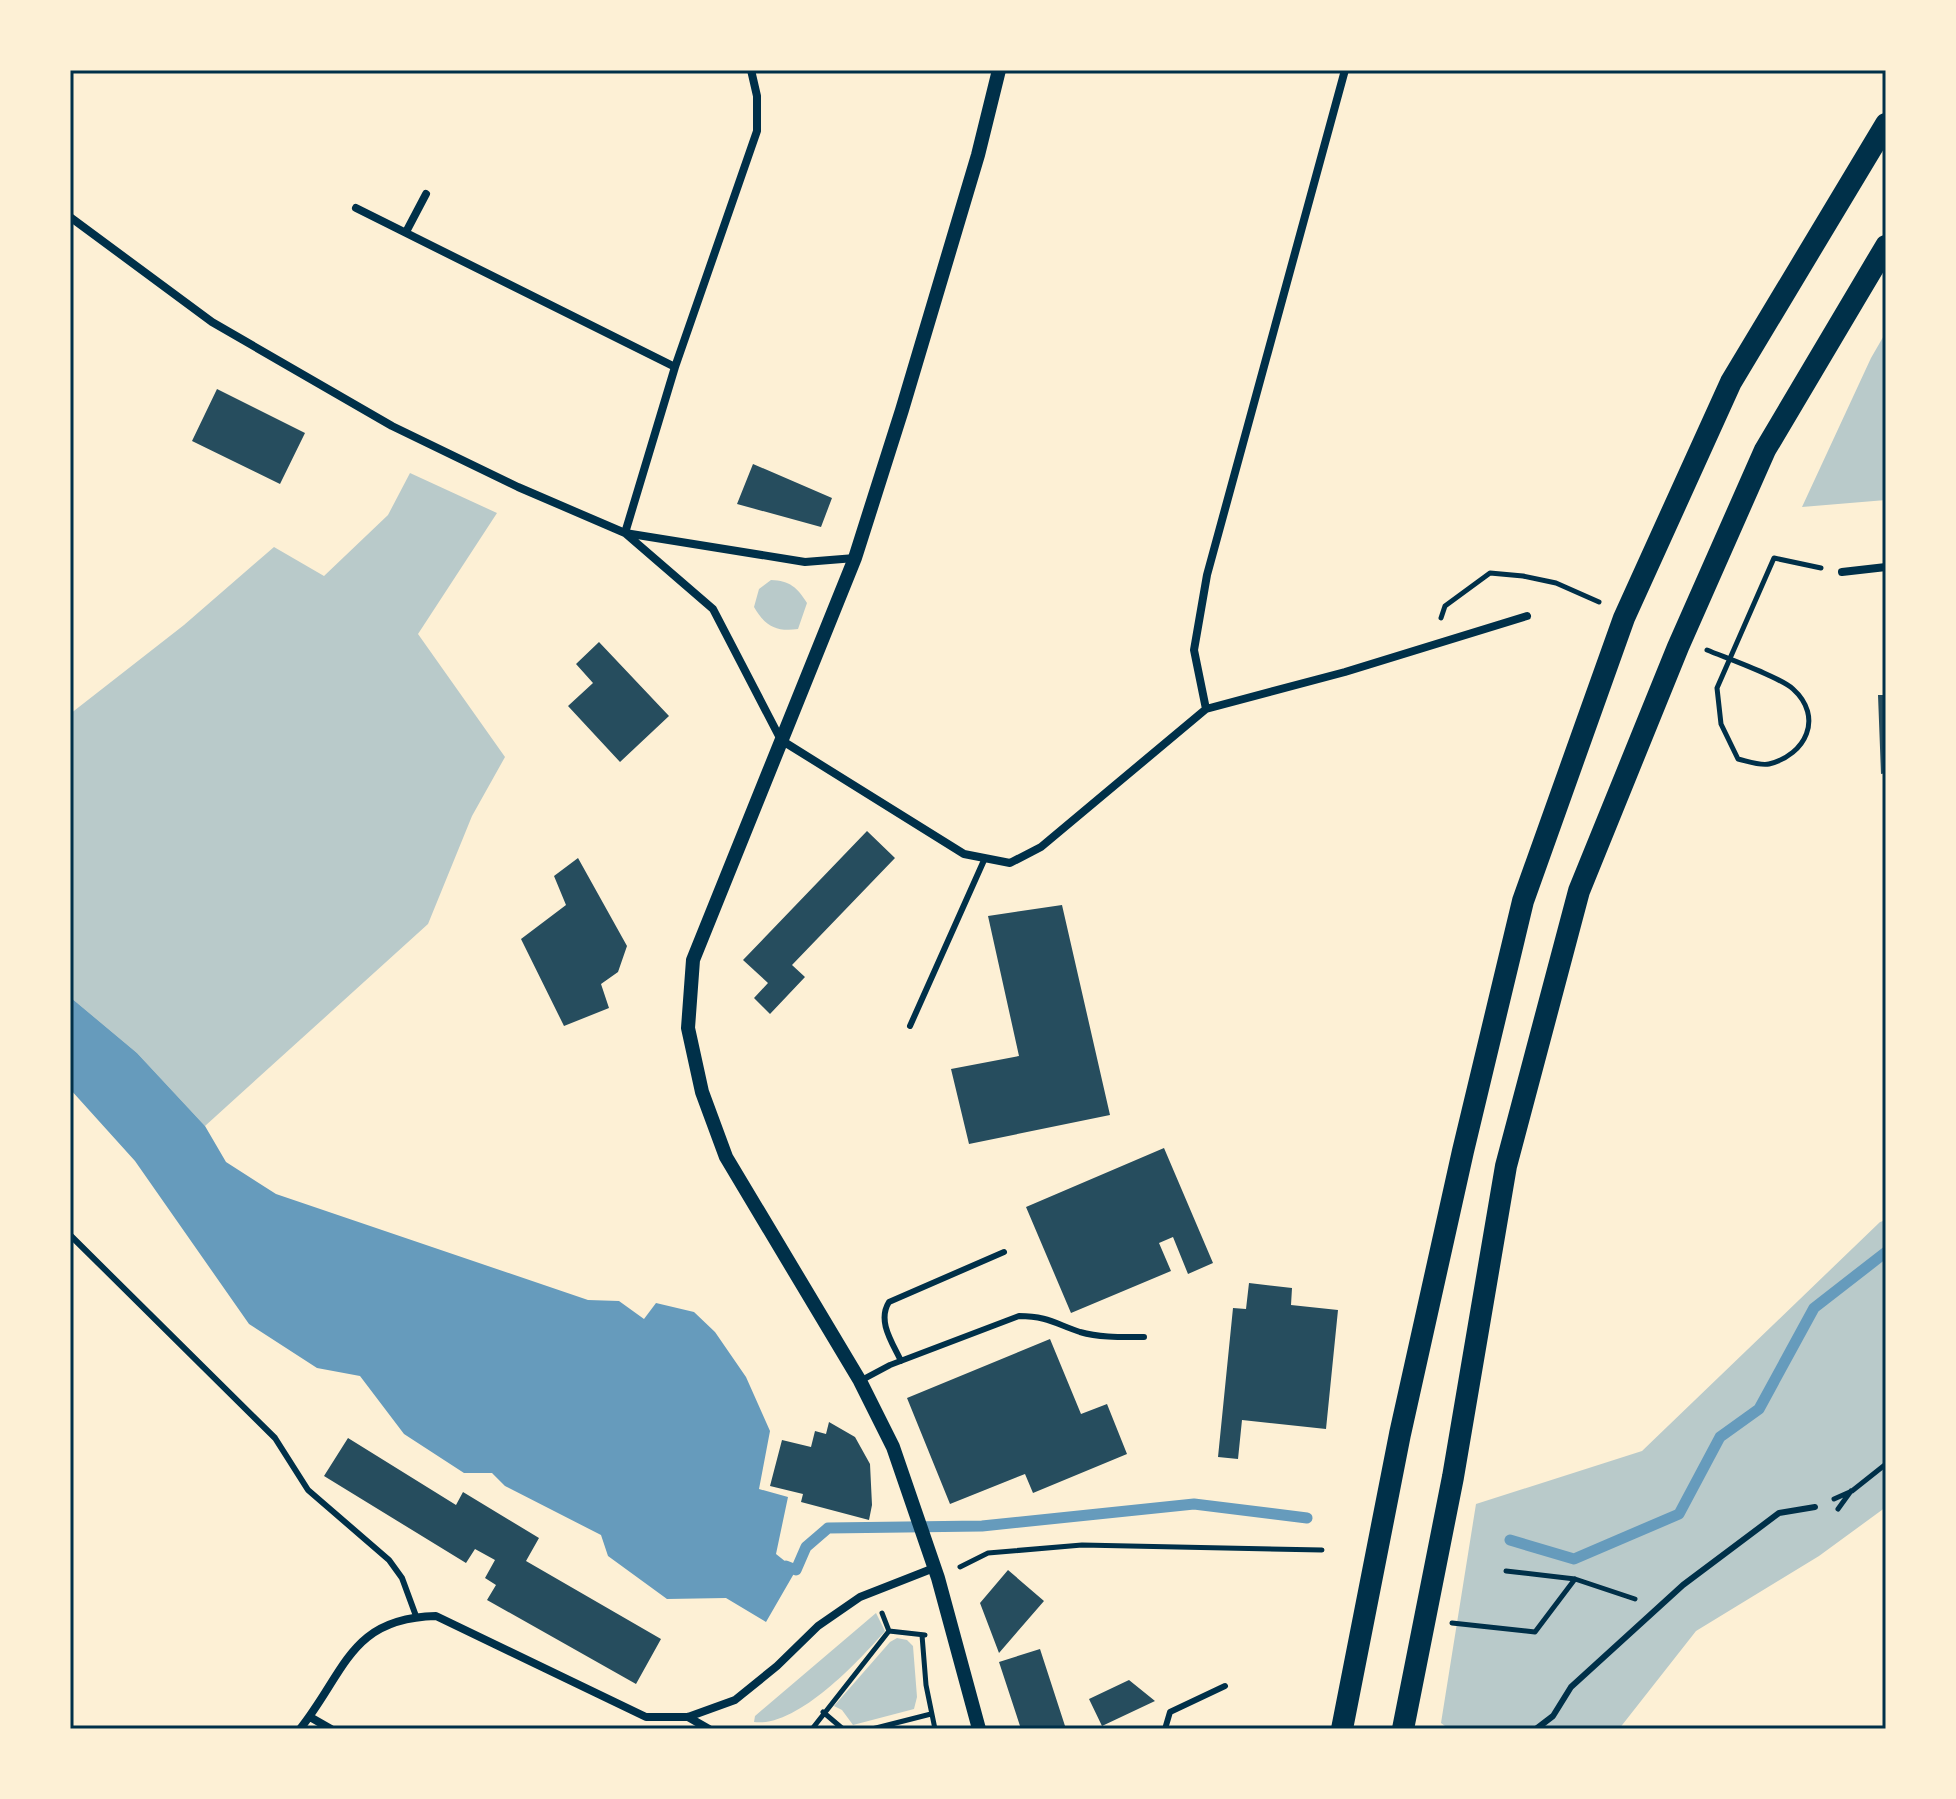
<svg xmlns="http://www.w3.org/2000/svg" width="1956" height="1799" viewBox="0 0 1956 1799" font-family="'Exo 2',sans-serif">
<rect width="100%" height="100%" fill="#fdf0d5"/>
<path fill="#b9caca" d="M 1886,332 L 1886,500 L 1802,507 L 1871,358 Z
M 410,473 L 497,513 L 418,634 L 505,757 L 472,816 L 428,924 L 205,1126 L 137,1053 L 70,997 L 70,714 L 184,625 L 274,547 L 324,576 L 388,515 Z
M 771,580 C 790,581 797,587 807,603 L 798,629 C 776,632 765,626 754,607 L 759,589 Z
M 1886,1220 L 1886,1507 L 1819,1556 L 1696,1631 L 1619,1729 L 1449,1729 L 1441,1723 L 1476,1504 L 1642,1451 L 1880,1222 Z
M 876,1613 L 885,1631 C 860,1660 797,1728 754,1722 L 755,1716 Z
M 897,1638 L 907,1640 L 913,1646 L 917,1697 L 914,1709 L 853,1725 L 842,1710 L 834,1706 L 890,1642 Z"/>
<path fill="#669bbc" d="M 70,997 L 137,1053 L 205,1126 L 226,1162 L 276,1194 L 588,1300 L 619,1301 L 644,1319 L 656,1303 L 694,1312 L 715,1332 L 746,1377 L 770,1431 L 759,1489 L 788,1497 L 776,1554 L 796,1570 L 766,1622 L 726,1598 L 667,1599 L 608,1556 L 601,1535 L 505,1486 L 492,1473 L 464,1473 L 404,1434 L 360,1376 L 317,1368 L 249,1324 L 135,1161 L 70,1089 Z"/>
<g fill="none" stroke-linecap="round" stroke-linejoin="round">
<path stroke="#669bbc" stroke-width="11" d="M 1510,1540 L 1574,1559 L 1679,1514 L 1720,1437 L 1759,1409 L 1814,1308 L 1886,1252
M 786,1566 L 796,1570 L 806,1547 L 828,1528 L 982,1526 L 1194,1504 L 1307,1518"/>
</g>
<path fill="#264d5e" d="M 217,389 L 305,433 L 280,484 L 192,441 Z
M 753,464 L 832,498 L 821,527 L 737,504 Z
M 599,642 L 669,716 L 620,762 L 568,706 L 593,683 L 576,664 Z
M 1878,695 L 1886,695 L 1886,773 L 1881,774 Z
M 867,831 L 895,858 L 792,965 L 805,977 L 770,1014 L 754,998 L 768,983 L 743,960 Z
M 578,858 L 627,946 L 618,972 L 601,984 L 609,1008 L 564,1026 L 521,939 L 566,905 L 554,876 Z
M 1062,905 L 1110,1115 L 969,1144 L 951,1069 L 1019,1056 L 988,916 Z
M 1164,1148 L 1213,1263 L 1188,1274 L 1173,1237 L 1159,1243 L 1171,1271 L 1071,1313 L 1026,1207 Z
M 1249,1283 L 1292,1288 L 1291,1305 L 1338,1310 L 1326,1429 L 1242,1420 L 1238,1459 L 1218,1457 L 1233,1308 L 1246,1309 Z
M 1050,1339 L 1081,1414 L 1107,1404 L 1127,1454 L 1033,1493 L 1025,1474 L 950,1504 L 907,1398 Z
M 829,1422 L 855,1437 L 870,1464 L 872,1505 L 869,1520 L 801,1502 L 803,1494 L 770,1486 L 782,1440 L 811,1447 L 815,1431 L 826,1434 Z
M 348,1438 L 456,1505 L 463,1492 L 539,1538 L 526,1561 L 661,1639 L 636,1684 L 487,1600 L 496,1585 L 485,1578 L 495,1560 L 475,1549 L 466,1563 L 324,1476 Z
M 1008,1570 L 1044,1601 L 999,1653 L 980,1603 Z
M 1040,1649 L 1066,1729 L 1021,1729 L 999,1662 Z
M 1129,1680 L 1155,1701 L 1102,1726 L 1089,1699 Z"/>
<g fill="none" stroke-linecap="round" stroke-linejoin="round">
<path stroke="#003049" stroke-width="5" d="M 1441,618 L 1445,606 L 1490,573 L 1523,576 L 1556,583 L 1599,602
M 1707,650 C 1726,658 1780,677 1793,689 C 1824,717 1806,755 1769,764 C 1760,766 1747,761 1738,759 L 1721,724 L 1717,688 L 1774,558 L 1821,568
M 1834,1499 L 1852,1491 L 1886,1464
M 1838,1509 L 1851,1491
M 960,1567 L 988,1553 L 1082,1545 L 1322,1550
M 1506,1571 L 1575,1579 L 1635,1599
M 882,1613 L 889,1631 L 925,1635
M 1452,1623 L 1535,1632 L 1575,1579
M 922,1635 L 926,1685 L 935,1729
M 823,1712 L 843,1729
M 812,1729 L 889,1631
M 872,1729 L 931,1714"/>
<path stroke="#003049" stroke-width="6" d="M 910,1026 L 985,858
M 70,1235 L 275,1438 L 308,1490 L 389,1560 L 402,1578 L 416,1616
M 901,1361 C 892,1342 877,1321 889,1302 L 1004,1252
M 860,1381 L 890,1365 L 1019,1316 C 1047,1316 1056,1324 1080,1332 C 1101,1338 1123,1337 1144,1337
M 1165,1729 L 1170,1712 L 1225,1686
M 1536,1729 L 1553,1716 L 1571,1687 L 1683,1585 L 1779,1513 L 1815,1507"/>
<path stroke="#003049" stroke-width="8" d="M 751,70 L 757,96 L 757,131 L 675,367 L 625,533 L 713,609 L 781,740 L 964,854 L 1010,863 L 1041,847 L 1206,709 L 1345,672 L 1527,616
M 356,208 L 675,367
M 70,217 L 212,322 L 392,426 L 518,487 L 625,533 L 805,562 L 855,558
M 406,232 L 426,194
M 1842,572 L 1886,567
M 1206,709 L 1194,650 L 1207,575 L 1345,70
M 310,1717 L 331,1729
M 688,1717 L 709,1729
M 300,1729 C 346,1671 350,1618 436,1616 L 646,1717 L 688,1717 L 735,1700 L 777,1666 L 818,1626 L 860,1597 L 934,1568"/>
<path stroke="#003049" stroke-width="14" d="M 979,1729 L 938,1578 L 893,1447 L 860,1381 L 726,1157 L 702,1092 L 688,1028 L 693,960 L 855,558 L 902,410 L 978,155 L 999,70"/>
<path stroke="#003049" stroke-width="22" d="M 1342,1729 L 1400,1434 L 1463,1151 L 1523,901 L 1624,618 L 1731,382 L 1886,124
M 1403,1729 L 1453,1477 L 1506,1166 L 1579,891 L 1678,647 L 1765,450 L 1886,246"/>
</g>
<rect width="1956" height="1799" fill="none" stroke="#fdf0d5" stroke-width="144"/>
<rect x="72" y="72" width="1812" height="1655" fill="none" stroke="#003049" stroke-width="3"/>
</svg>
